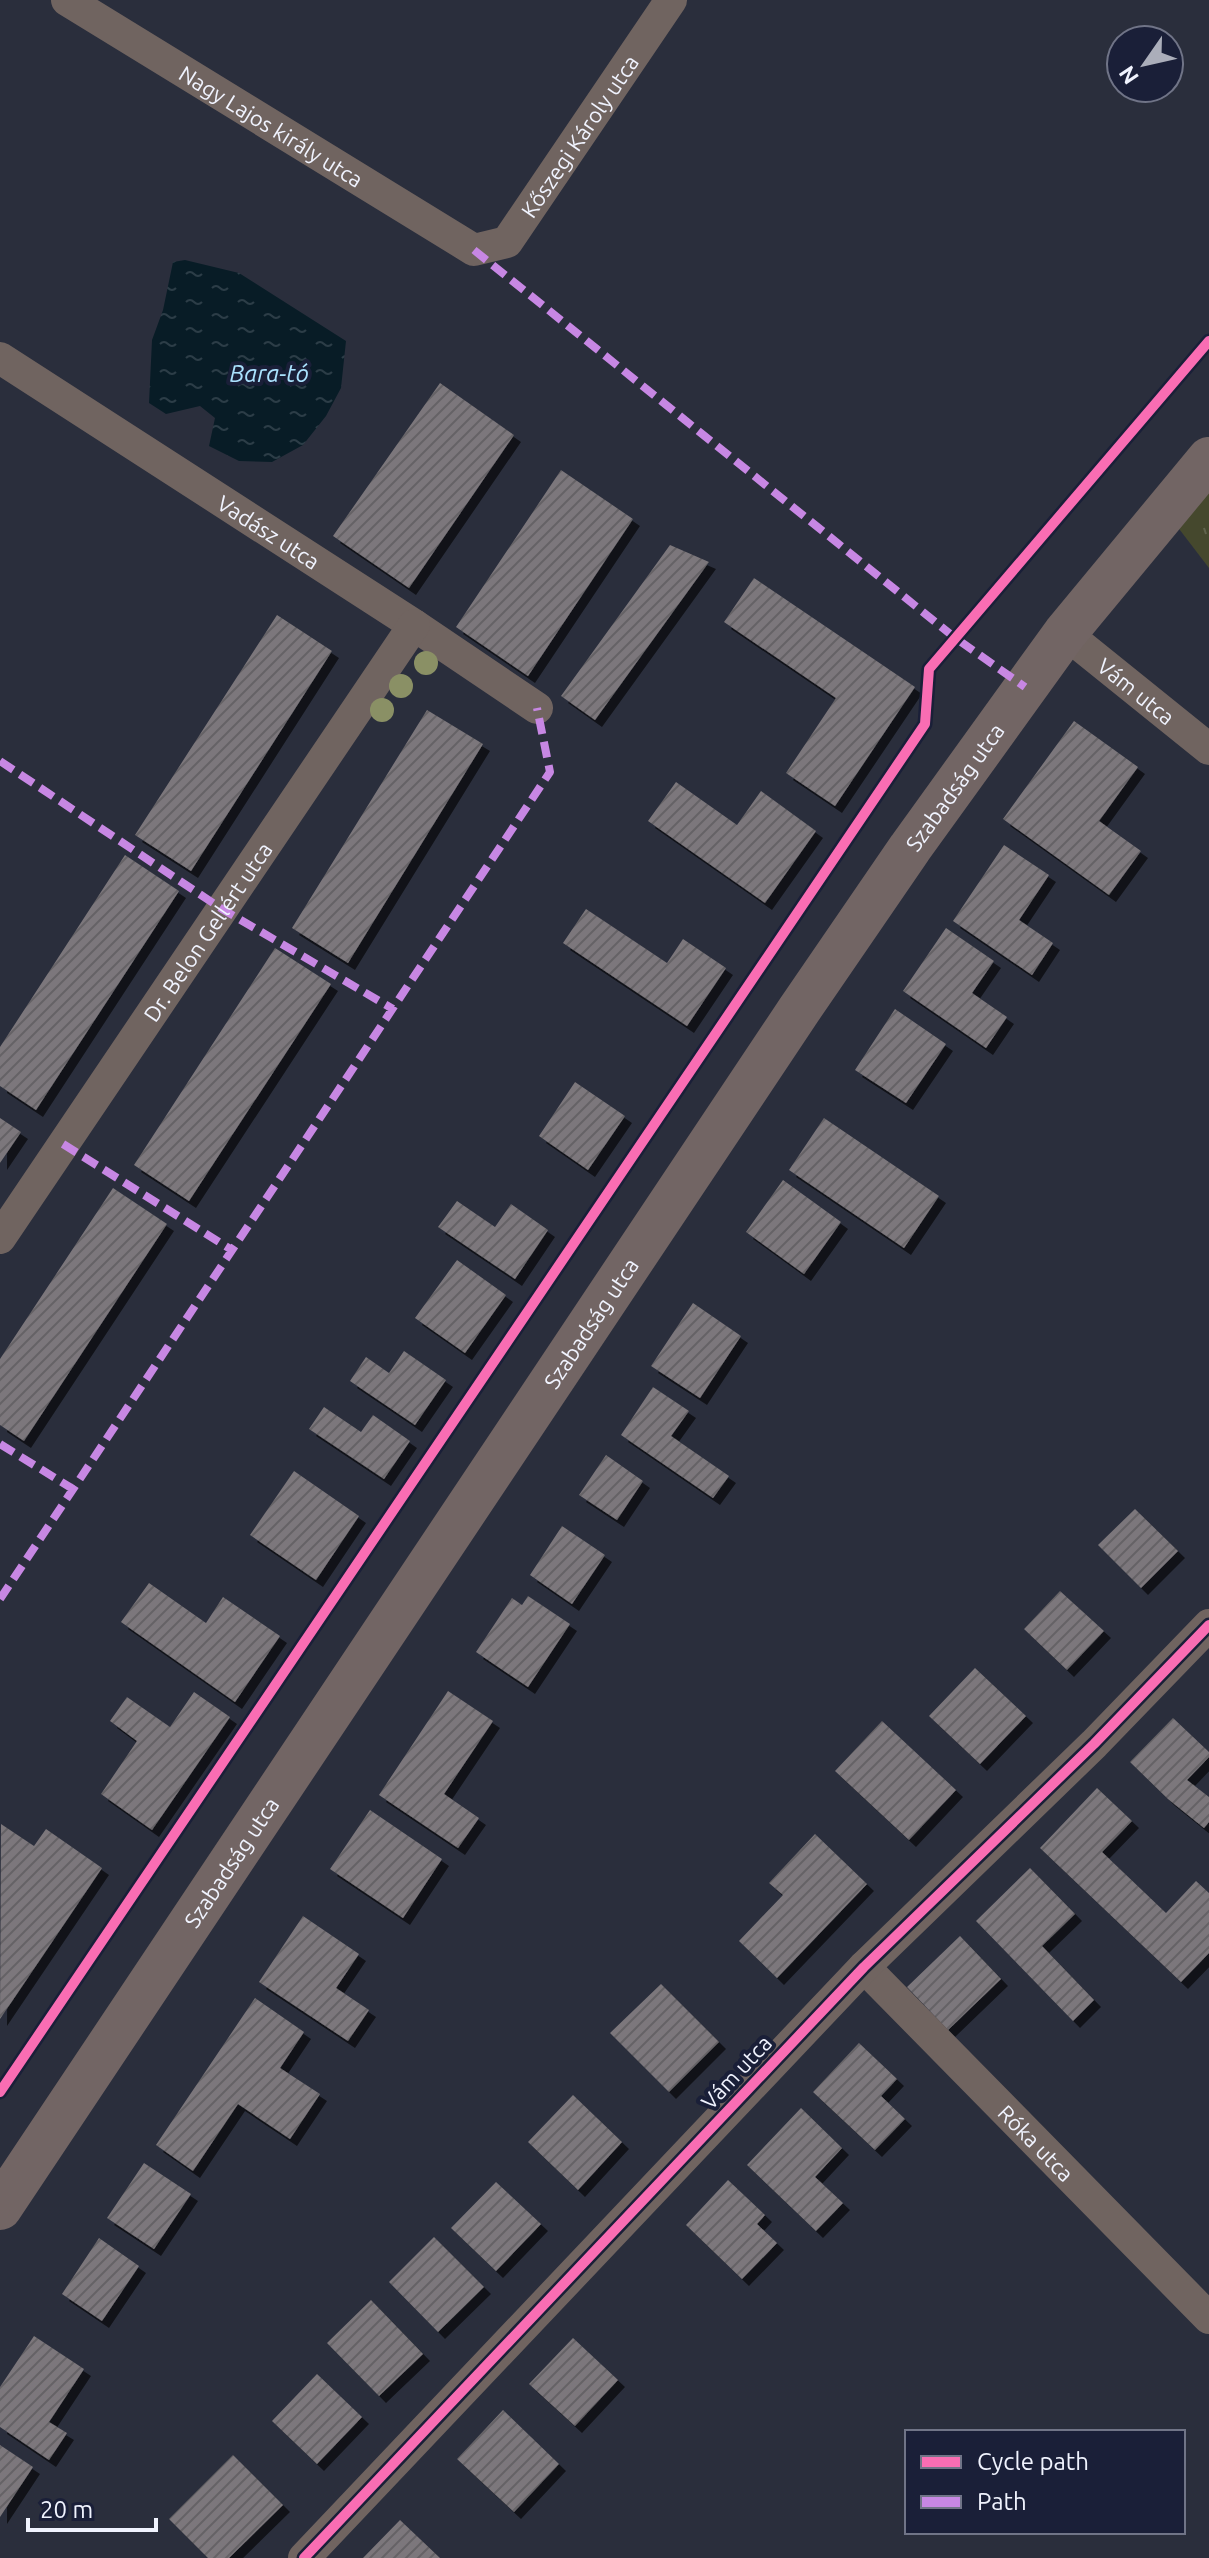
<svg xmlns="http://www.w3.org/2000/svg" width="1209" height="2558" viewBox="0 0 1209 2558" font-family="Ubuntu,sans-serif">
<defs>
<pattern id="grass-tufts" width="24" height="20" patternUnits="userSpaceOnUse" patternTransform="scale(2)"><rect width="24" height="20" fill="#45482d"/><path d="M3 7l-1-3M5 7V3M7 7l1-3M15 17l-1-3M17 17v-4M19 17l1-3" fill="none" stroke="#60634c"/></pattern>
<pattern id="water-ripples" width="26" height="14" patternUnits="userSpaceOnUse" patternTransform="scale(2)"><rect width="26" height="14" fill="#081c26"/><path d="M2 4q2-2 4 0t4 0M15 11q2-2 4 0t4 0" fill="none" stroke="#2c3d47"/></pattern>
<pattern id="building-hatch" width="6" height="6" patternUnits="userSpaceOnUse" patternTransform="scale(2)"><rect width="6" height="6" fill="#7c777b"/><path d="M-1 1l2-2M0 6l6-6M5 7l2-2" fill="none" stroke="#656266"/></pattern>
<filter id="shadow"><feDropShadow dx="7" dy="7" stdDeviation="0" flood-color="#0009"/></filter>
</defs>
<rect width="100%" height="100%" fill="#2a2e3c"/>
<path fill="url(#grass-tufts)" d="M 1209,477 L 1209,568 L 1170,517 Z"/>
<path fill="url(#water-ripples)" d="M 185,260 L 239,273 L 346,341 L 341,388 L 326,416 L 303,445 L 272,462 L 239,461 L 209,446 L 215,418 L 200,406 L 166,414 L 149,403 L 152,340 L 163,310 L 173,262 Z"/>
<path fill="url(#building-hatch)" filter="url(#shadow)" d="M 440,383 L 514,435 L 409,588 L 333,536 Z
M 561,470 L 633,519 L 528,676 L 456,627 Z
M 670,545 L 709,562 L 595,720 L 561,696 Z
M 754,578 L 915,687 L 835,806 L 786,773 L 836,698 L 724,622 Z
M 277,615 L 332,651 L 191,871 L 135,835 Z
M 427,710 L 483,744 L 348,963 L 292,928 Z
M 1074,721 L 1138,767 L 1099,821 L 1141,851 L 1109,895 L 1003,819 Z
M 676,782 L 737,825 L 761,791 L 816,831 L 765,903 L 648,821 Z
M 1004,845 L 1049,875 L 1019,920 L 1053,943 L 1032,975 L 953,921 Z
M 125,855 L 179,891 L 36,1110 L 0,1086 L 0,1047 Z
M 586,909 L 667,963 L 683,939 L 726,968 L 687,1026 L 563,943 Z
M 946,928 L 994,961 L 972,993 L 1007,1017 L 986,1048 L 903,991 Z
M 275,948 L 331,984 L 189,1201 L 134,1165 Z
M 895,1009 L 946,1044 L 906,1103 L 855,1070 Z
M 575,1082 L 625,1116 L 588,1170 L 539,1136 Z
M 0,1118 L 21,1132 L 0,1163 Z
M 824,1118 L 939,1196 L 904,1248 L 789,1170 Z
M 783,1180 L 841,1222 L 804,1274 L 746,1232 Z
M 113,1188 L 167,1224 L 24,1441 L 0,1425 L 0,1359 Z
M 457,1201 L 495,1227 L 511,1204 L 548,1230 L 515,1279 L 438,1227 Z
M 457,1260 L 506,1295 L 465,1353 L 415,1318 Z
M 693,1303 L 741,1336 L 700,1398 L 651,1366 Z
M 404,1351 L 446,1380 L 415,1425 L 350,1381 L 366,1357 L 389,1373 Z
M 653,1387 L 689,1411 L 671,1436 L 729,1476 L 713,1498 L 621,1435 Z
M 324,1407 L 361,1432 L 373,1415 L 410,1441 L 384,1479 L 309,1429 Z
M 606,1455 L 643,1481 L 617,1520 L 579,1495 Z
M 294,1471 L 359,1516 L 316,1580 L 250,1535 Z
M 1135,1509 L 1178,1551 L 1141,1588 L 1098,1545 Z
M 562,1526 L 605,1555 L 572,1604 L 530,1575 Z
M 149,1583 L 206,1623 L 223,1597 L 280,1636 L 235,1702 L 121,1622 Z
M 1060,1591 L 1104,1631 L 1067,1670 L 1024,1629 Z
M 528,1596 L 570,1624 L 528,1687 L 476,1652 L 512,1598 L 522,1605 Z
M 975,1668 L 1026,1716 L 980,1764 L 929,1716 Z
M 448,1691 L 493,1721 L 444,1794 L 479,1818 L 458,1848 L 379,1795 Z
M 194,1692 L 230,1717 L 152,1830 L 101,1794 L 137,1741 L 110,1721 L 127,1697 L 170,1727 Z
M 1173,1718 L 1209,1752 L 1209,1757 L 1187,1780 L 1209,1797 L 1209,1822 L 1204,1828 L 1168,1799 L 1130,1762 Z
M 882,1721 L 956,1790 L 909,1840 L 835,1771 Z
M 1097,1788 L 1132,1821 L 1102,1852 L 1166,1913 L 1196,1881 L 1209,1893 L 1209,1953 L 1181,1982 L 1040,1848 Z
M 370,1810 L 442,1859 L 403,1918 L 330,1869 Z
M 1,1824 L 34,1846 L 46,1829 L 102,1868 L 0,2019 Z
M 815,1834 L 867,1884 L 777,1978 L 739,1941 L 783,1895 L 769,1883 Z
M 1030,1868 L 1075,1914 L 1042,1946 L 1094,2000 L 1073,2021 L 976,1921 Z
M 303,1916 L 359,1954 L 336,1988 L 369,2010 L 348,2041 L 259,1982 Z
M 960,1936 L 1001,1979 L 948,2030 L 907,1987 Z
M 661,1984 L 719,2042 L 669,2092 L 610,2033 Z
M 255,1998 L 304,2032 L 280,2068 L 320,2094 L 290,2139 L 238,2104 L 193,2171 L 156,2145 Z
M 859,2043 L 897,2079 L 881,2096 L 905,2119 L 875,2150 L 813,2092 Z
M 573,2095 L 622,2142 L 578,2190 L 528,2142 Z
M 801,2108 L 842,2148 L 815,2177 L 843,2203 L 816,2231 L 747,2165 Z
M 144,2163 L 191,2194 L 154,2249 L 107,2218 Z
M 728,2180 L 765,2215 L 757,2224 L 777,2243 L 742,2279 L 686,2225 Z
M 496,2182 L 541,2224 L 496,2271 L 451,2228 Z
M 434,2237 L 484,2287 L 438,2332 L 389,2282 Z
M 99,2238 L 139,2266 L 102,2321 L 62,2294 Z
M 371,2300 L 423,2354 L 379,2396 L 327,2343 Z
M 34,2336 L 84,2369 L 49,2422 L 67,2433 L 49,2460 L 0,2427 L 0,2387 Z
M 573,2338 L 618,2380 L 575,2426 L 529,2384 Z
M 317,2374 L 362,2417 L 317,2464 L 272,2421 Z
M 503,2410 L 559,2464 L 514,2512 L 457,2459 Z
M 0,2445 L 33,2467 L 0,2517 Z
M 233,2455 L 283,2505 L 229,2558 L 208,2558 L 169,2519 Z
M 400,2520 L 440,2558 L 363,2558 Z"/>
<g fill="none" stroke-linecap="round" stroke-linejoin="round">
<g stroke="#706460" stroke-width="32">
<path id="s1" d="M 67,0 L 474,250 L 507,242 L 671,0"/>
<path id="s2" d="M 0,358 L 414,625 L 537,708"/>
<path id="s3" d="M 1065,633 L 1209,749"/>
<path id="s4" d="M 0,1238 L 414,625"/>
<path id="s5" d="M 864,1967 L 1209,2318"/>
<path d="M 304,2558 L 864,1967 L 1094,1744 L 1209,1625"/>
</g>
<path stroke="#726564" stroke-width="44" id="s6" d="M 0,2208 L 799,1010 L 910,848 L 1065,633 L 1209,459"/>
<path stroke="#c787e3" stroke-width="8" stroke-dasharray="16 8" stroke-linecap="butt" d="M 474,250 L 954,637 L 1025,687
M 0,761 L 222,909 L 393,1009
M 63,1144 L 232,1250
M 0,1444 L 73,1489
M 0,1599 L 550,772 L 537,708"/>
<g stroke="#1a1f38" stroke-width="15">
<path id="cycleway" d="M 0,2092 L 925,724 L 929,669 L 1209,341
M 304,2558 L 864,1967 L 1094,1744 L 1209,1625"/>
</g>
<use href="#cycleway" stroke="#f96db3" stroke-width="10"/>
</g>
<g fill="#8a9065">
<circle cx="426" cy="663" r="12"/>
<circle cx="401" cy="686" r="12"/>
<circle cx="382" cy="710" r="12"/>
</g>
<g text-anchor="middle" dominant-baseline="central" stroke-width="8" stroke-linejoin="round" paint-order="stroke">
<g font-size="22" fill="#f0f3fe" stroke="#1a1f38">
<text stroke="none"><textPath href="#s1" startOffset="240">Nagy Lajos király utca</textPath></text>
<text stroke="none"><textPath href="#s1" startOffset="640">Kőszegi Károly utca</textPath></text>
<text stroke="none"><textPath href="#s2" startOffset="320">Vadász utca</textPath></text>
<text stroke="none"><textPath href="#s3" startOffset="92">Vám utca</textPath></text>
<text stroke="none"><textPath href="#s6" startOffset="1712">Szabadság utca</textPath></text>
<text stroke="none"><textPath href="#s4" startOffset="370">Dr. Belon Gellért utca</textPath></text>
<text stroke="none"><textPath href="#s6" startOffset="1064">Szabadság utca</textPath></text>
<text stroke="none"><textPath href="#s6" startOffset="416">Szabadság utca</textPath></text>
<text transform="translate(736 2072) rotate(-47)">Vám utca</text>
<text stroke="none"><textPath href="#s5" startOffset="246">Róka utca</textPath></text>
</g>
<g font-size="24" font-style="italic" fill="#abe2fe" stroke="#1a1f38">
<text x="269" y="373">Bara-tó</text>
</g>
</g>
<rect x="905" y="2430" width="280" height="104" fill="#1a1f38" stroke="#707487" stroke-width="2"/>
<rect x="921" y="2456" width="40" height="12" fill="#f96db3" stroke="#707487" stroke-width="2"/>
<text x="977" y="2470" font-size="24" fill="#f0f3fe">Cycle path</text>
<rect x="921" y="2496" width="40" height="12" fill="#c787e3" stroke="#707487" stroke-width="2"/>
<text x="977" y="2510" font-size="24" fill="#f0f3fe">Path</text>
<g transform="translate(1145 64) rotate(236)"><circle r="38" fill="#1a1f38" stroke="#707487" stroke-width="2"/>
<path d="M0-6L14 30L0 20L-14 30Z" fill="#abaeba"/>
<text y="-12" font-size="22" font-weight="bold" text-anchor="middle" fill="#f0f3fe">N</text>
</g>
<path d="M28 2518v12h128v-12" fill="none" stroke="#f0f3fe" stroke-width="4"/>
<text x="40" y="2518" font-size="24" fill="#f0f3fe" stroke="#1a1f38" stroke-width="6" paint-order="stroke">20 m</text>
</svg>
